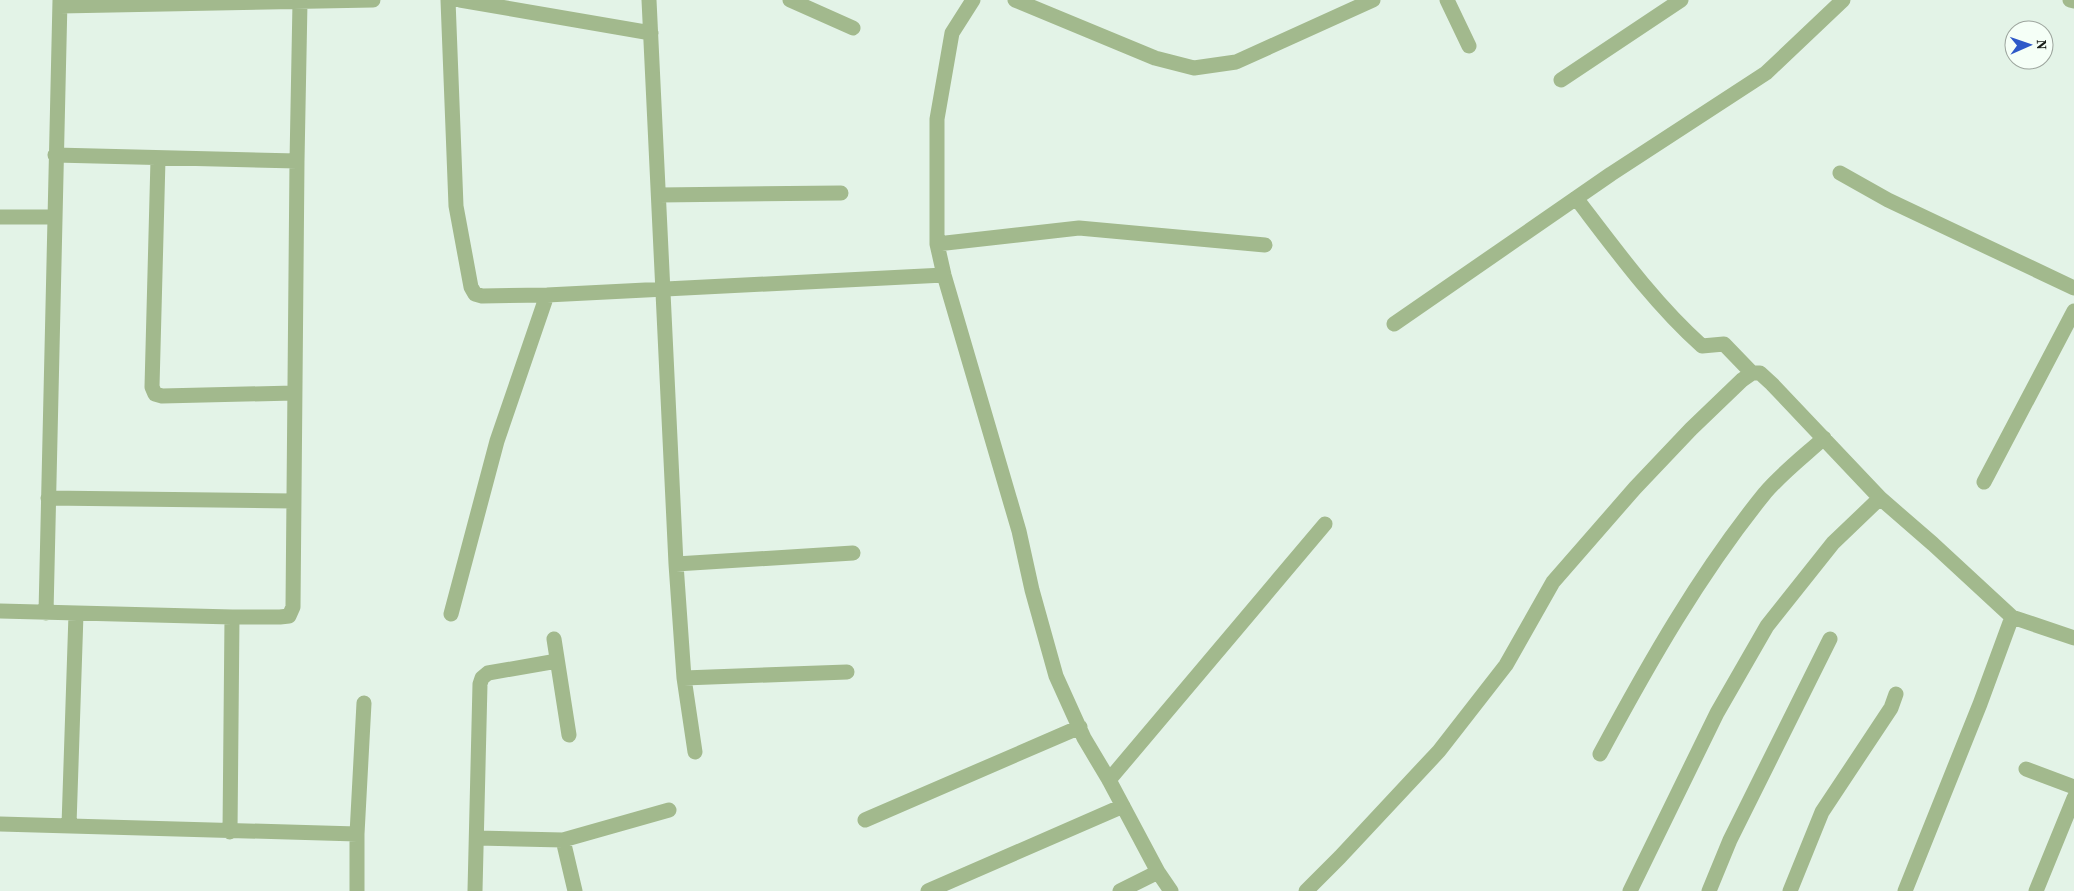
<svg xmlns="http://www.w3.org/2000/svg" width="2074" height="891" viewBox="0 0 2074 891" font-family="'Source Serif 4',serif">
<rect width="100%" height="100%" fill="#e3f3e7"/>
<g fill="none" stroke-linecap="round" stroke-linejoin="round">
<path stroke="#a2b98d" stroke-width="15" d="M 448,0 L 456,206 L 471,287 L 475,294 L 482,296 L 547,295 L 944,275
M 460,0 L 651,33
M 649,0 L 676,564 L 684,678 L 695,752
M 790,0 L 853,28
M 973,0 L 952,33 L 937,119 L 937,244 L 944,275 L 1019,531 L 1032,590 L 1056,676 L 1084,738 L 1109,780 L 1158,872 L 1171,891
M 1015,0 L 1155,58 L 1194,68 L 1236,62 L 1373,0
M 1447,0 L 1469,46
M 2070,0 L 2074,1
M 60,6 L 373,0
M 1561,80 L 1681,0
M 55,155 L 297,161
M 158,159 L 152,387 L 155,394 L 162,396 L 294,393
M 1840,173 L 1888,200 L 2074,288
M 659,195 L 841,193
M 1576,198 C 1615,249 1654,303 1702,346 L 1724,344 L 1752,373
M 0,217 L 55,217
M 937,244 L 1079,228 L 1265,245
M 1394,324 L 1611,174 L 1766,73 L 1843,0
M 1984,482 L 2074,311
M 48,498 L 293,501
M 676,564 L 853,553
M 0,611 L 232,617 L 280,617 L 289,616 L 293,607 L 297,161 L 300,2
M 46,613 L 60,0
M 451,614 L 497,441 L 547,295
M 554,639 L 569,735
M 684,678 L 847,672
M 1600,754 C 1649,663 1700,573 1765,493 C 1782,473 1804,456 1824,438
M 2026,769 L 2074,787
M 1109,780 L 1325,524
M 865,820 L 1080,727
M 0,824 L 357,834 L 357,891
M 69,825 L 76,614
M 230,832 L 232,617
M 357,834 L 364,703
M 477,838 L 563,840 L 669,810
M 563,840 L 575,891
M 475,891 L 480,684 L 482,678 L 488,673 L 557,661
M 928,891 L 1123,806
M 1120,891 L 1158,872
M 1306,891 L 1340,857 L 1439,751 L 1506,665 L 1553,582 L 1635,488 L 1691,429 L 1742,380 L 1752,373 L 1760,373 L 1772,384 L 1880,498 L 1933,544 L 2012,617 L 2074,638
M 1630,891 L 1717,713 L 1767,626 L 1833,543 L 1880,498
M 1709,891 L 1730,840 L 1830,639
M 1790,891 L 1822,812 L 1891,708 L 1896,694
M 1905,891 L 1980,704 L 2012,617
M 2036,891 L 2074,798"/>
</g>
<g transform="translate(2029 45) rotate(88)"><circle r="24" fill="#f5fff7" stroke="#9da59e"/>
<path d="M0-4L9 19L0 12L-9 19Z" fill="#2e59c8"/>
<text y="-8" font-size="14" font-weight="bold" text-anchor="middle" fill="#181e19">N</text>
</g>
</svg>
